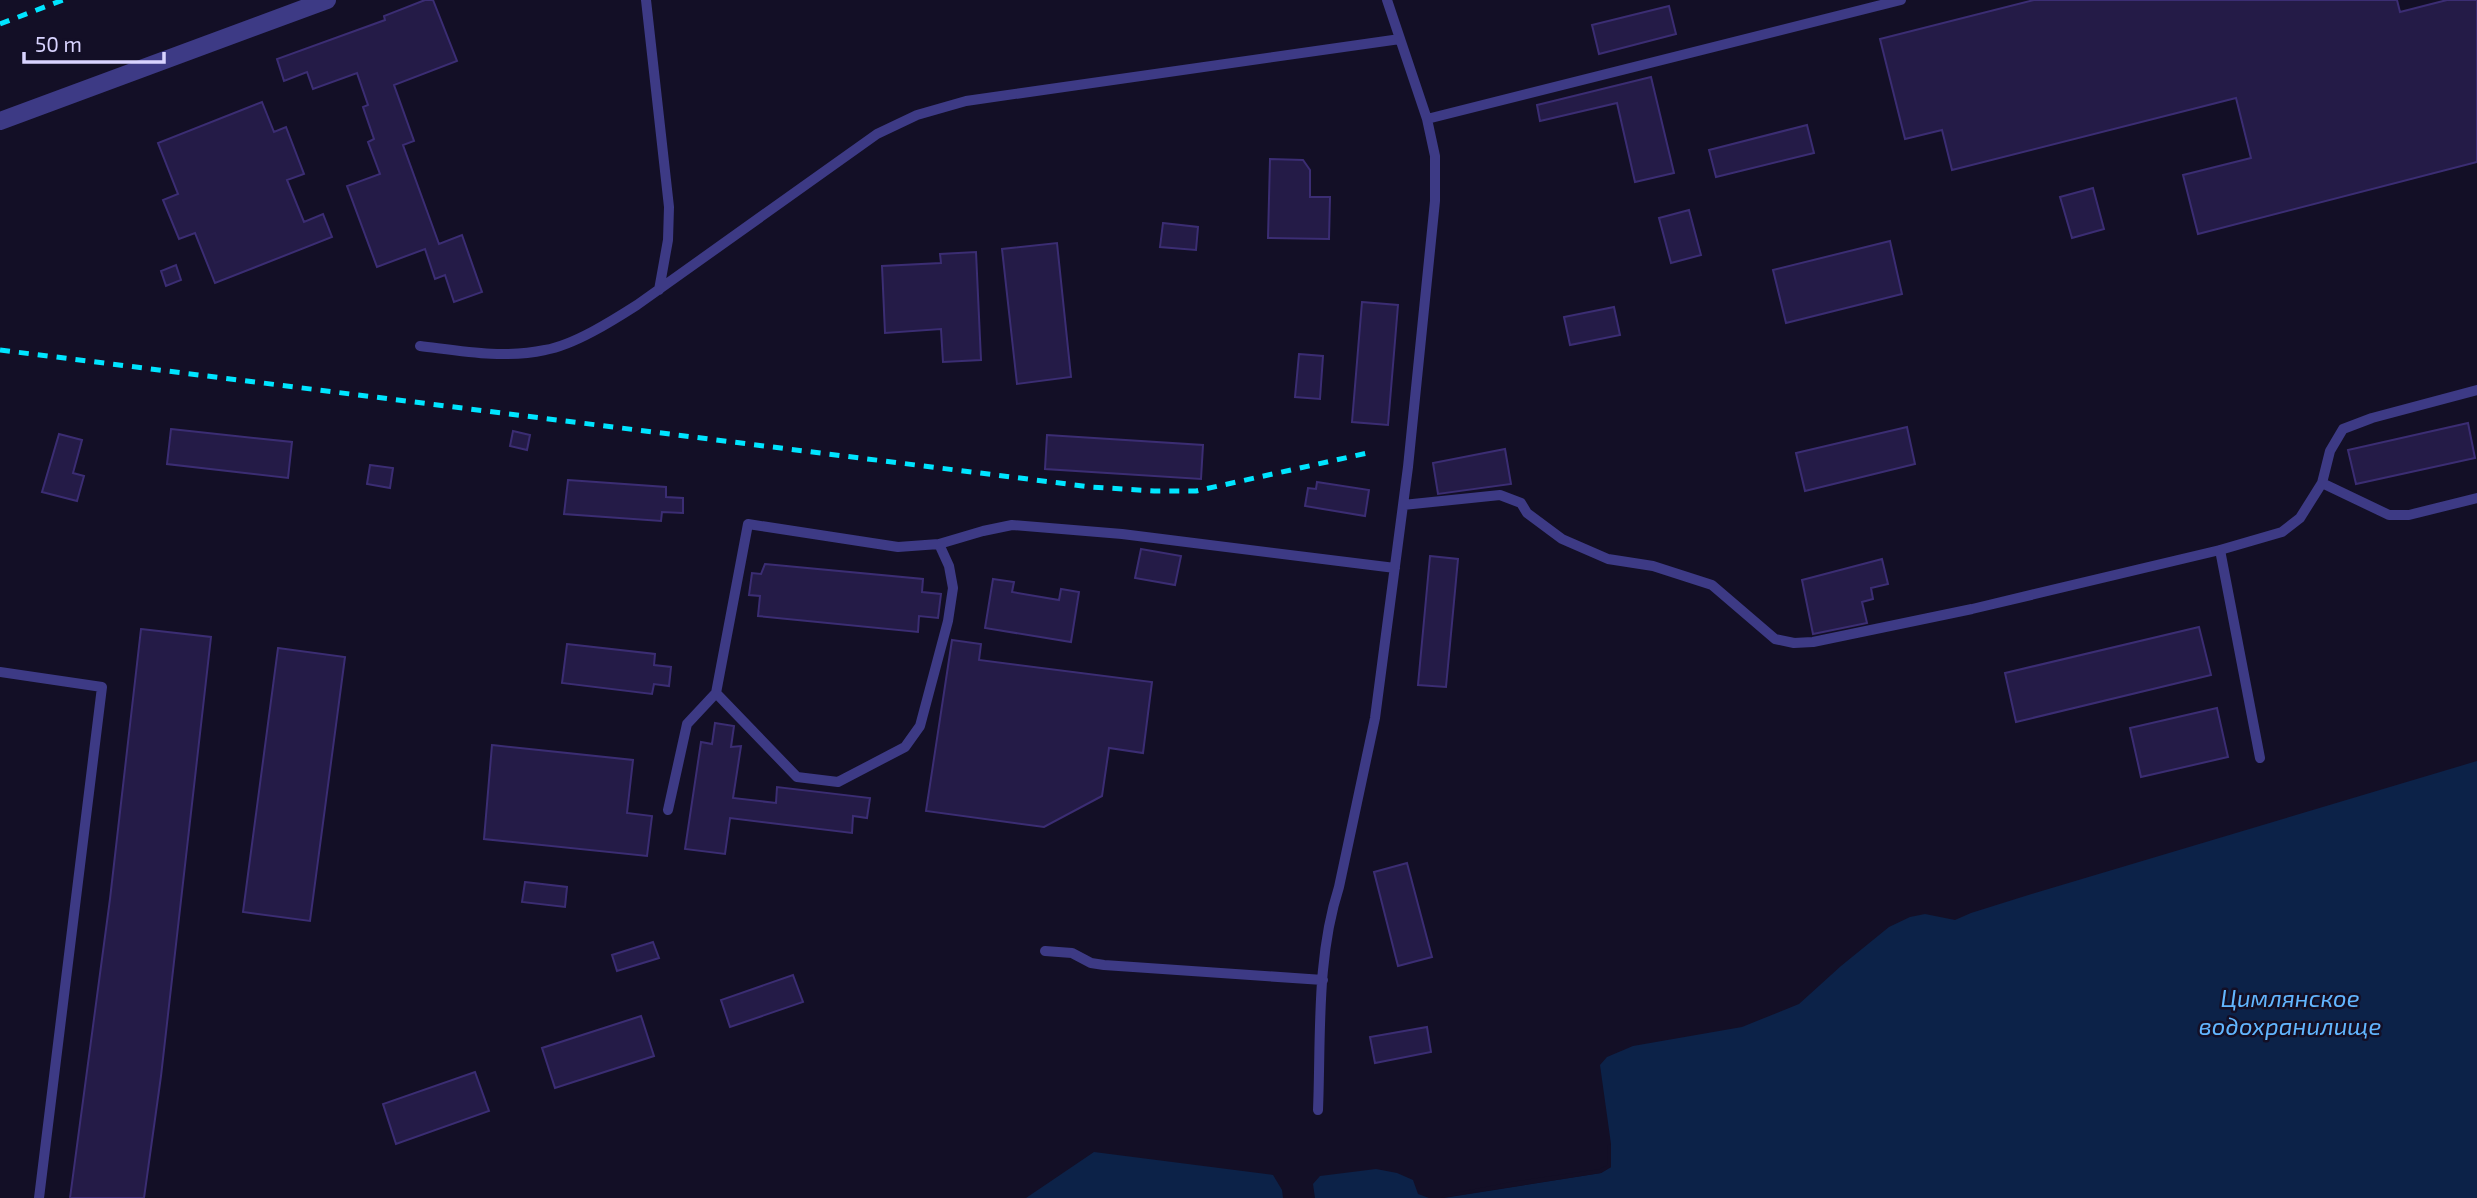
<svg xmlns="http://www.w3.org/2000/svg" width="2477" height="1198" viewBox="0 0 2477 1198" font-family="'Exo 2',sans-serif">
<rect width="100%" height="100%" fill="#130f26"/>
<path fill="#0c2248" d="M 2477,761 L 2477,1198 L 1444,1198 L 1601,1173 L 1611,1167 L 1611,1144 L 1600,1065 L 1607,1057 L 1633,1046 L 1742,1027 L 1799,1004 L 1841,966 L 1889,927 L 1910,917 L 1925,914 L 1955,920 L 1971,913 L 2035,893 Z
M 1094,1152 L 1273,1175 L 1282,1190 L 1283,1198 L 1026,1198 Z
M 1376,1169 L 1397,1173 L 1413,1180 L 1418,1194 L 1429,1198 L 1315,1198 L 1313,1184 L 1320,1176 Z"/>
<path fill="#130f26" d="M 1611,1144 L 1611,1167 L 1601,1173 L 1441,1198 L 1444,1195 L 1511,1182 L 1600,1169 L 1607,1165 L 1608,1145 Z"/>
<path fill="#241b47" stroke="#3b2d73" stroke-width="2" d="M 425,0 L 433,0 L 457,61 L 394,85 L 414,141 L 403,145 L 439,244 L 462,235 L 482,292 L 454,302 L 445,275 L 435,279 L 425,249 L 377,267 L 347,186 L 380,174 L 368,142 L 374,139 L 363,107 L 368,105 L 357,73 L 313,89 L 307,72 L 284,81 L 277,59 L 385,20 L 384,16 Z
M 2034,0 L 2397,0 L 2400,12 L 2447,0 L 2477,0 L 2477,162 L 2198,234 L 2183,175 L 2251,158 L 2236,98 L 1952,170 L 1942,130 L 1905,139 L 1880,39 Z
M 1669,6 L 1676,34 L 1599,54 L 1592,25 Z
M 1651,77 L 1674,173 L 1635,182 L 1617,103 L 1540,121 L 1537,105 Z
M 262,102 L 274,132 L 286,127 L 304,174 L 287,180 L 304,222 L 323,214 L 332,237 L 215,283 L 195,233 L 179,239 L 163,200 L 178,194 L 158,143 Z
M 1807,125 L 1814,153 L 1716,177 L 1709,150 Z
M 1270,159 L 1303,160 L 1310,170 L 1310,197 L 1330,197 L 1329,239 L 1268,238 Z
M 2093,188 L 2104,229 L 2072,238 L 2060,197 Z
M 1689,210 L 1701,255 L 1671,263 L 1659,218 Z
M 1163,223 L 1198,227 L 1196,250 L 1160,247 Z
M 1890,241 L 1902,294 L 1786,323 L 1773,270 Z
M 1057,243 L 1071,377 L 1017,384 L 1002,249 Z
M 976,252 L 981,360 L 943,362 L 941,329 L 885,333 L 882,266 L 941,263 L 940,254 Z
M 176,265 L 181,280 L 166,286 L 161,271 Z
M 1362,302 L 1398,305 L 1388,425 L 1352,422 Z
M 1614,307 L 1620,335 L 1570,345 L 1564,317 Z
M 1299,354 L 1323,356 L 1320,399 L 1295,397 Z
M 2468,423 L 2475,458 L 2356,484 L 2348,450 Z
M 1907,427 L 1915,464 L 1805,491 L 1796,453 Z
M 171,429 L 292,442 L 288,478 L 167,464 Z
M 513,431 L 530,435 L 527,450 L 510,446 Z
M 59,434 L 82,440 L 73,473 L 84,476 L 77,501 L 42,492 Z
M 1047,435 L 1203,445 L 1201,479 L 1045,469 Z
M 1505,449 L 1511,484 L 1438,494 L 1433,463 Z
M 370,465 L 393,468 L 390,488 L 367,484 Z
M 568,480 L 666,487 L 666,497 L 683,498 L 683,513 L 662,512 L 661,521 L 564,514 Z
M 1317,482 L 1369,490 L 1365,516 L 1305,506 L 1308,488 L 1316,489 Z
M 1141,549 L 1181,556 L 1175,585 L 1135,578 Z
M 1430,556 L 1458,559 L 1446,687 L 1418,685 Z
M 1882,559 L 1888,584 L 1871,588 L 1873,599 L 1862,602 L 1867,623 L 1813,634 L 1802,580 Z
M 765,564 L 923,579 L 922,592 L 941,594 L 938,618 L 919,616 L 918,632 L 758,616 L 760,596 L 749,595 L 752,573 L 761,574 Z
M 993,579 L 1014,582 L 1012,592 L 1059,600 L 1061,589 L 1079,592 L 1071,642 L 985,628 Z
M 2199,627 L 2211,675 L 2016,722 L 2005,673 Z
M 141,629 L 211,637 L 161,1076 L 144,1198 L 70,1198 L 110,899 Z
M 952,640 L 981,644 L 979,660 L 1152,682 L 1143,753 L 1109,748 L 1102,796 L 1044,827 L 926,811 Z
M 567,644 L 655,654 L 654,665 L 671,667 L 669,686 L 654,684 L 652,694 L 562,683 Z
M 278,648 L 345,657 L 310,921 L 243,912 Z
M 2217,708 L 2228,757 L 2141,777 L 2130,728 Z
M 715,723 L 734,726 L 731,747 L 741,746 L 733,798 L 776,803 L 777,787 L 870,798 L 867,818 L 853,816 L 852,833 L 730,818 L 725,854 L 685,849 L 701,742 L 712,744 Z
M 492,745 L 633,760 L 627,813 L 652,816 L 647,856 L 484,839 Z
M 1407,863 L 1432,957 L 1398,966 L 1374,872 Z
M 525,882 L 567,887 L 565,907 L 522,902 Z
M 653,942 L 659,958 L 617,971 L 612,955 Z
M 793,975 L 803,1002 L 730,1027 L 721,1000 Z
M 641,1016 L 654,1056 L 555,1088 L 542,1048 Z
M 1427,1027 L 1431,1052 L 1375,1063 L 1370,1037 Z
M 475,1072 L 489,1111 L 396,1144 L 383,1104 Z"/>
<g fill="none" stroke-linecap="round" stroke-linejoin="round">
<path stroke="#3d3a85" stroke-width="10" d="M 646,0 L 669,207 L 668,240 L 659,290
M 1427,119 L 1901,0
M 420,346 C 461,351 503,359 545,350 C 574,345 612,321 637,305 L 877,134 L 917,115 L 966,101 L 1400,39
M 2322,483 L 2389,515 L 2409,515 L 2477,498
M 1403,505 L 1500,495 L 1521,503 L 1527,513 L 1562,539 L 1608,559 L 1653,566 L 1712,585 L 1775,639 L 1794,643 L 1813,642 L 1972,609 L 2220,550 L 2282,532 L 2300,518 L 2322,483 L 2330,451 L 2343,429 L 2372,418 L 2477,390
M 2220,550 L 2260,758
M 0,672 L 102,687 L 39,1198
M 716,693 L 797,777 L 838,782 L 905,747 L 920,726 L 948,621 L 953,588 L 949,566 L 939,544
M 668,810 L 687,724 L 716,693 L 748,524 L 898,547 L 939,544 L 983,531 L 1012,525 L 1122,534 L 1395,568
M 1045,951 L 1072,953 L 1091,963 L 1104,965 L 1323,980
M 1318,1110 C 1321,1036 1316,958 1339,887 L 1375,718 L 1408,467 L 1435,201 L 1435,156 L 1427,119 L 1387,0"/>
<path stroke="#3d3a85" stroke-width="18" d="M 0,121 L 327,0"/>
<path stroke="#00e5ff" stroke-width="5" stroke-dasharray="10 9" stroke-linecap="butt" d="M 0,24 L 63,0
M 0,350 L 1091,487 L 1154,491 L 1196,491 L 1372,452"/>
</g>
<g text-anchor="middle" dominant-baseline="central" stroke-width="5" stroke-linejoin="round" paint-order="stroke">
<g font-size="24" font-style="italic" fill="#62b6ff" stroke="#130f26">
<text x="2290" y="997">Цимлянское<tspan x="2290" dy="28">водохранилище</tspan></text>
</g>
</g>
<path d="M24 52v10h140v-10" fill="none" stroke="#d9d4ff" stroke-width="3.5"/>
<text x="35" y="52" font-size="21" fill="#d9d4ff" stroke="#130f26" stroke-width="5" paint-order="stroke">50 m</text>
</svg>
